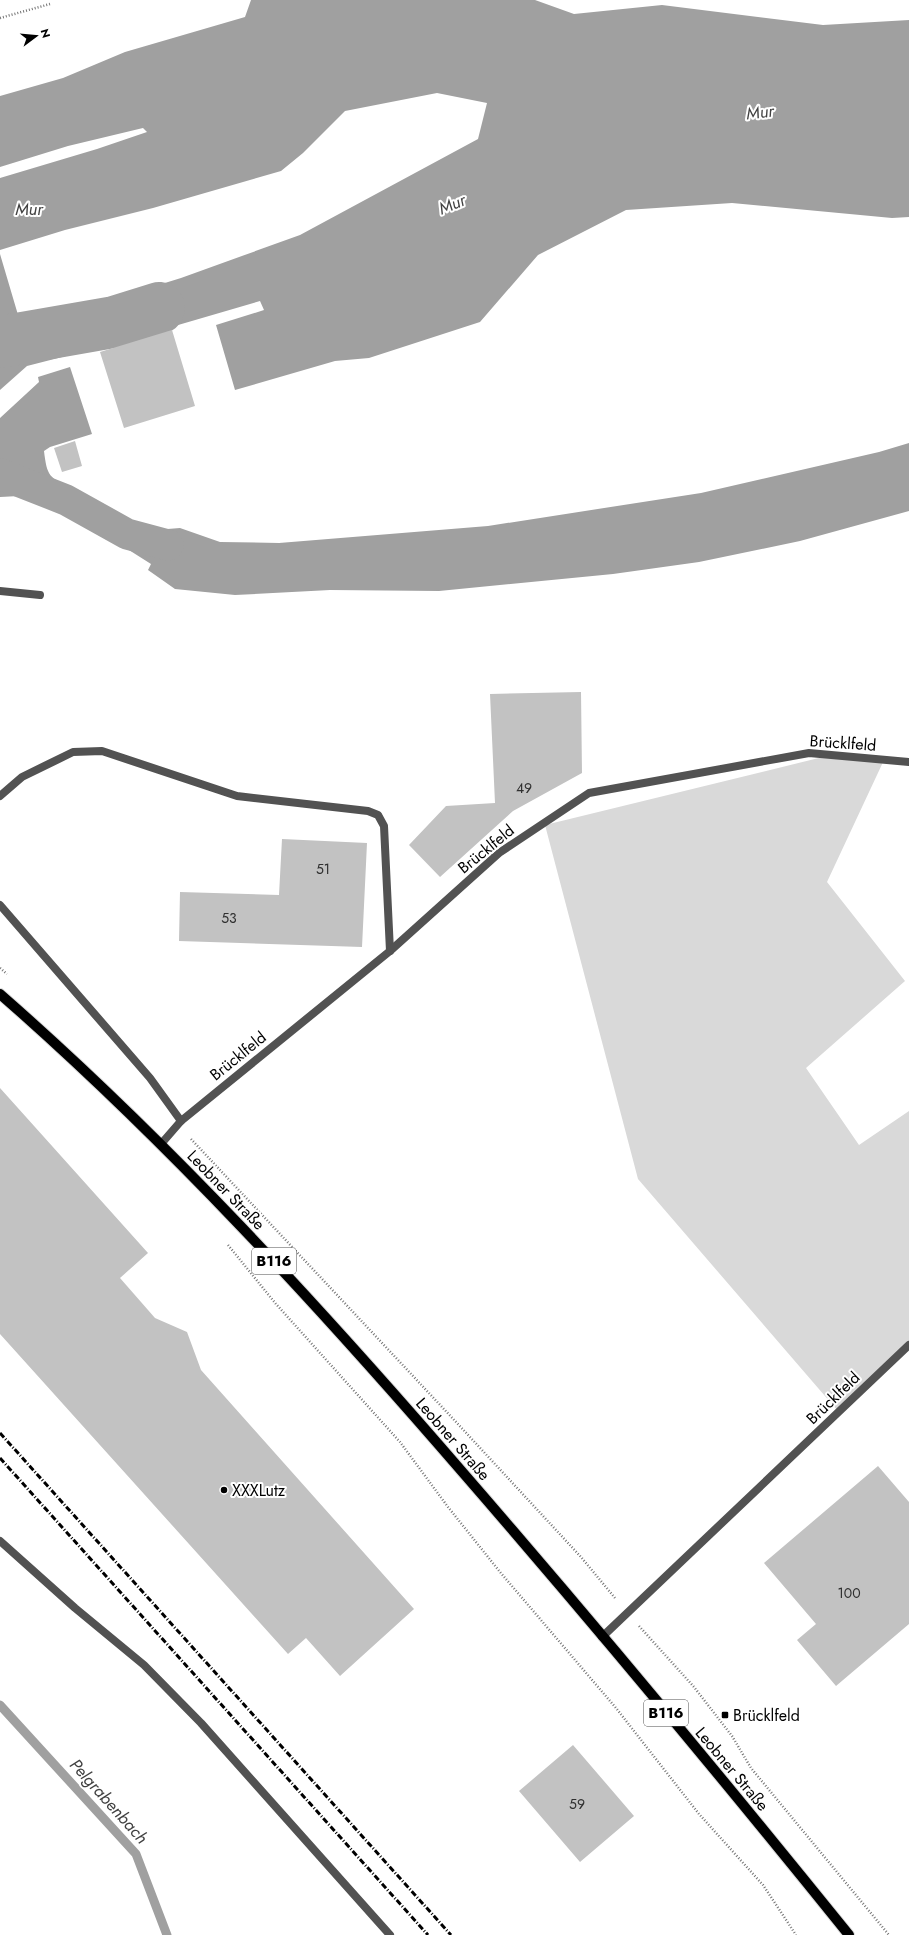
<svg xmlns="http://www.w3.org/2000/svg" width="909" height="1935" viewBox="0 0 909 1935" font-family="Jost,sans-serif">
<rect width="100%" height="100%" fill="#fff"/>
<path fill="#d9d9d9" d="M 827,756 L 884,760 L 827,882 L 905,981 L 806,1068 L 859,1145 L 909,1111 L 909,1349 L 837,1410 L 638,1179 L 545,825 Z"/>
<path fill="#a0a0a0" d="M 251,0 L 535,0 L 574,14 L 662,5 L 823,25 L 909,20 L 909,217 L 892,218 L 732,203 L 626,210 L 538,255 L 480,322 L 369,358 L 335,361 L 235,390 L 216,325 L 264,310 L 260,301 L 96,349 L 84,308 L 181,278 L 300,235 L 478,139 L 487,103 L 437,93 L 345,111 L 303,153 L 281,171 L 153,208 L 65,230 L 0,250 L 0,178 L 97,149 L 147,132 L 143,128 L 68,146 L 0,167 L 0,96 L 63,78 L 125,52 L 245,17 Z
M 0,254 L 21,325 L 53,317 L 66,356 L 27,366 L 0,390 Z
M 70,367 L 92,434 L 50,447 L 44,451 C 47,476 49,478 72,488 L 61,509 C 36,496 29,495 0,497 L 0,418 L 39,382 L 38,377 Z
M 909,443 L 909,511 L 800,541 L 699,562 L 613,574 L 439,591 L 330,590 L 235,595 L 175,589 L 148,570 L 151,564 L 121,545 L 133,522 L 143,528 L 149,525 L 155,530 L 180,528 L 220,542 L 279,543 L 488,526 L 701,493 L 879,452 Z"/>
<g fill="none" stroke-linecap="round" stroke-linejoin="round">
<path stroke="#a0a0a0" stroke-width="9" d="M 0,1705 L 136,1854 L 167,1935"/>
<path stroke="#a0a0a0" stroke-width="31" d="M 0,474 L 66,500 L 127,534 L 168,545"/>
<path stroke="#a0a0a0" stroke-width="52" d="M 0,342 L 114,322 L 159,308"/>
</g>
<path fill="#c2c2c2" d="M 172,330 L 195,406 L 124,428 L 100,352 Z
M 75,441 L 82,466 L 62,472 L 54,448 Z
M 581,692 L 582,773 L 513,811 L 440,877 L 409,845 L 446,806 L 495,803 L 490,694 Z
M 282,839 L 367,843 L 362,947 L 179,941 L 180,892 L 279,895 Z
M 0,1088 L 148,1253 L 120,1278 L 155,1318 L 187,1332 L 201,1370 L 414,1609 L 340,1676 L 306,1638 L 288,1654 L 0,1334 Z
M 878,1466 L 909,1502 L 909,1624 L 836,1686 L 797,1640 L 816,1624 L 764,1563 Z
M 573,1745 L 634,1816 L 580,1862 L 519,1791 Z"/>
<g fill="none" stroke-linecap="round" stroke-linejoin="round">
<g stroke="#dbdbdb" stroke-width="12">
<path id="primary" d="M 0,994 C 168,1141 319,1306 465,1475 C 596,1626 724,1780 849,1935"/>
</g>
<path stroke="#747474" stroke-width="2.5" stroke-dasharray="1 2" stroke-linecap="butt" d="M 0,18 L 50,4
M 0,968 L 7,974
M 191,1139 L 457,1423 L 581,1557 L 615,1598
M 228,1245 L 276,1304 L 400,1442 L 448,1507 L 500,1572 L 616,1708 L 699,1814 L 763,1885 L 796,1935
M 639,1626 L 694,1687 L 732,1736 L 751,1768 L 889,1935"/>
<path stroke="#525252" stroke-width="8" d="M 0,591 L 40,595
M 0,796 L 22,777 L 73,752 L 102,751 L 237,796 L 368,811 L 378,815 L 384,826 L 390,951
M 0,905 L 150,1078 L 181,1121"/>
<path stroke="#525252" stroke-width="8" d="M 161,1144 L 181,1121 L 390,951 L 499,853 L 589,793 L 809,753 L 909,762
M 0,1541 L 75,1608 L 144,1665 L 201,1723 L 390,1935
M 602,1637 L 909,1345"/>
<use href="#primary" stroke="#000" stroke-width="10"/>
<path stroke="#000" stroke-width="3" stroke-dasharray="6 2 1 2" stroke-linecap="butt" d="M 0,1433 L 451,1935
M 0,1458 L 428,1935"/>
</g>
<g fill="#000" stroke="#fff" stroke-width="1.5">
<circle cx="224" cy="1490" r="4"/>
<rect x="721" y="1711" width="8" height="8" rx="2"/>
</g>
<g text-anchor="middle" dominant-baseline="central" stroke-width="4" stroke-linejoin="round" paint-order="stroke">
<g font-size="14" fill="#303030">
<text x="524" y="788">49</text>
<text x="323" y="869">51</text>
<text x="229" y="918">53</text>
<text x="849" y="1593">100</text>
<text x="577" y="1804">59</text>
</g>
<g fill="#fff" stroke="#4c4c4c" stroke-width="1">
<rect x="252" y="1248" width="44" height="26" rx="3"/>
<rect x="644" y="1700" width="44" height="26" rx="3"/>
</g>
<g font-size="15" font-weight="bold" fill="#000">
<text x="274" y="1261">B116</text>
<text x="666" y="1713">B116</text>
</g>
<g font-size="16" fill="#000" stroke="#fff">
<text transform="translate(843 743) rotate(4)">Brücklfeld</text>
<text transform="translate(486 849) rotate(-39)">Brücklfeld</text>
<text transform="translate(238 1056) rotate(-39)">Brücklfeld</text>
<text transform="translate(226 1190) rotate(46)">Leobner Straße</text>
<text transform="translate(833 1398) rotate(-44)">Brücklfeld</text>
<text transform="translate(453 1439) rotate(49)">Leobner Straße</text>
<text transform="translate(732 1769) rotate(50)">Leobner Straße</text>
</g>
<g font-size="16" fill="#000" stroke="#fff" text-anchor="start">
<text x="232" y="1490">XXXLutz</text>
<text x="733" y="1715">Brücklfeld</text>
</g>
<g font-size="17" font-style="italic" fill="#414141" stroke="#fff">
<text transform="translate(760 112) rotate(-6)">Mur</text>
<text transform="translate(452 204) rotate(-22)">Mur</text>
<text x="29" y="209">Mur</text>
<text transform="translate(109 1801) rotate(48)">Pelgrabenbach</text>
</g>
</g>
<g transform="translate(36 36) rotate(74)" stroke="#ffffff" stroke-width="3" paint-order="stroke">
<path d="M0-3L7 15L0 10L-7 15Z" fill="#000000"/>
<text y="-6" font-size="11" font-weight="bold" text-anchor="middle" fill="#000000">N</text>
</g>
</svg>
